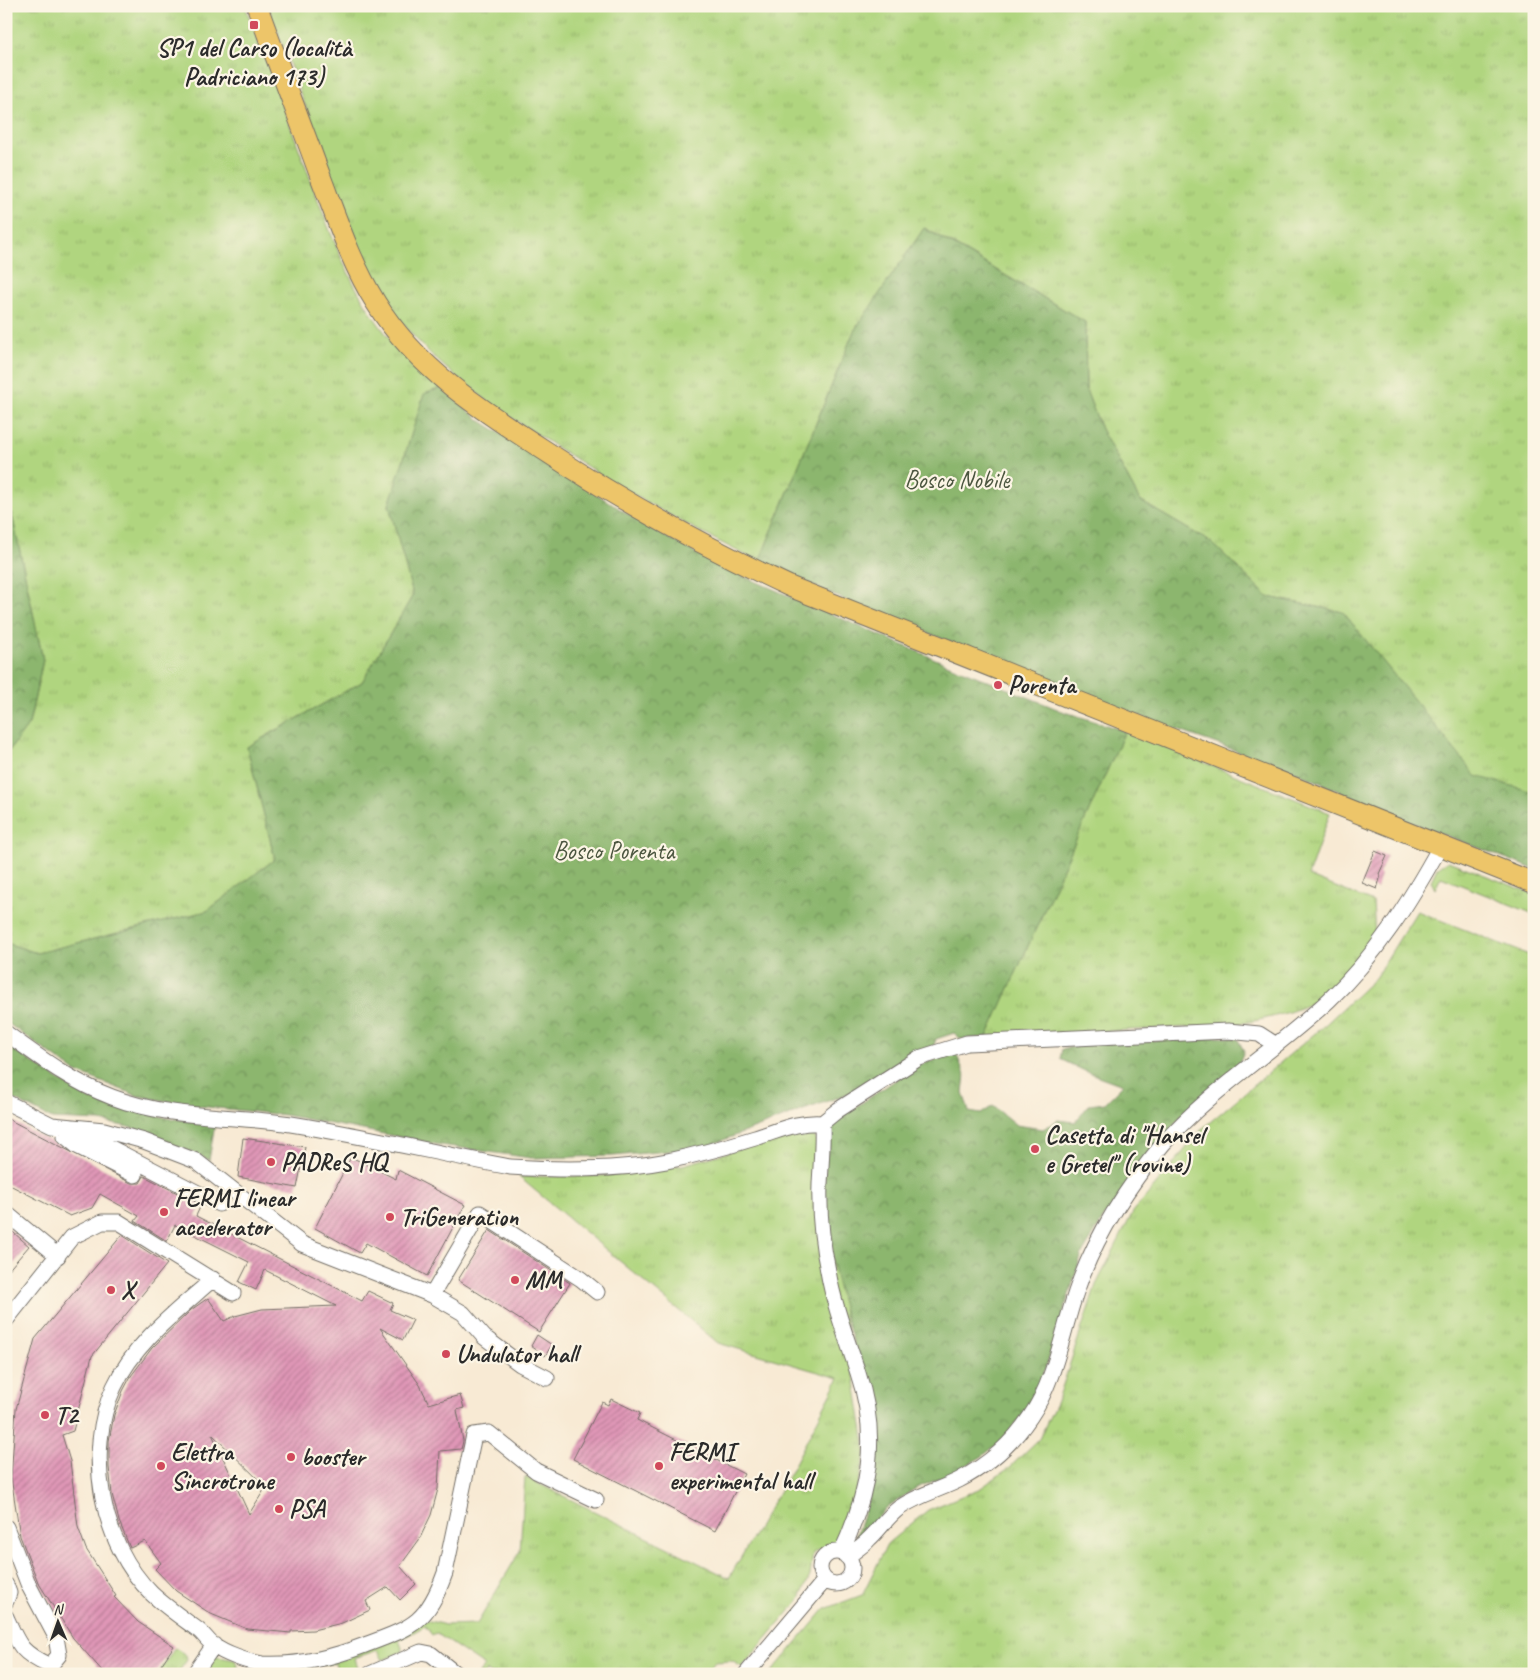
<svg xmlns="http://www.w3.org/2000/svg" width="1540" height="1680" viewBox="0 0 1540 1680" font-family="Caveat,sans-serif">
<defs>
<pattern id="grass-tufts" width="24" height="20" patternUnits="userSpaceOnUse" patternTransform="scale(1.25)"><rect width="24" height="20" fill="#b0d57f"/><path d="M3 7l-1-3M5 7V3M7 7l1-3M15 17l-1-3M17 17v-4M19 17l1-3" fill="none" stroke="#98b76e"/></pattern>
<pattern id="forest-crowns" width="20" height="18" patternUnits="userSpaceOnUse" patternTransform="scale(1.25)"><rect width="20" height="18" fill="#8cb66e"/><path d="M2 6a3 3 0 1 1 6 0M12 15a3 3 0 1 1 6 0" fill="none" stroke="#73945b"/></pattern>
<pattern id="building-hatch" width="6" height="6" patternUnits="userSpaceOnUse" patternTransform="scale(1.25)"><rect width="6" height="6" fill="#e097b7"/><path d="M-1 1l2-2M0 6l6-6M5 7l2-2" fill="none" stroke="#b67b95"/></pattern>
</defs>
<rect width="100%" height="100%" fill="#fcf5e5"/>
<filter id="ink" filterUnits="userSpaceOnUse"><feTurbulence type="fractalNoise" baseFrequency=".02" numOctaves="2"/><feDisplacementMap in="SourceGraphic" scale="10" xChannelSelector="R" yChannelSelector="G"/><feConvolveMatrix kernelMatrix="1 2 1 2 8 2 1 2 1" color-interpolation-filters="sRGB"/></filter>
<filter id="wash" filterUnits="userSpaceOnUse"><feTurbulence type="fractalNoise" baseFrequency=".0096" numOctaves="4" result="noise"/><feDisplacementMap in="SourceGraphic" scale="20" xChannelSelector="R" yChannelSelector="G"/><feGaussianBlur stdDeviation="1.12" result="paint"/><feColorMatrix in="noise" values="0 0 0 0 0 0 0 0 0 0 0 0 0 0 0 0 0 1.4 0 .05"/><feComposite in="paint" operator="in"/></filter>
<g filter="url(#wash)">
<rect width="100%" height="100%" fill="#f8ead4"/>
<path fill="url(#grass-tufts)" stroke="#6e8055" d="M 6,6 L 245,6 C 265,58 284,110 304,162 C 337,252 362,328 441,388 L 389,505 L 413,595 L 362,682 L 247,747 L 275,859 L 207,911 L 37,953 L 6,943 L 6,755 L 29,724 L 43,660 L 12,514 L 6,508 Z
M 268,6 L 1534,6 L 1534,792 L 1475,777 L 1343,612 L 1268,597 L 1212,543 L 1140,501 L 1101,429 L 1086,390 L 1085,322 L 925,228 L 854,331 L 759,562 C 689,527 621,489 555,446 C 490,404 426,363 383,296 C 360,260 347,218 332,178 C 311,121 289,64 268,6 Z
M 1125,731 L 1330,813 L 1308,876 L 1373,902 L 1375,936 C 1360,955 1344,979 1324,995 C 1300,1013 1260,1020 1232,1025 L 987,1037 Z
M 1448,861 L 1534,894 L 1534,914 L 1441,877 L 1435,889 L 1431,881 L 1437,868 Z
M 1417,911 L 1534,957 L 1534,1674 L 770,1674 L 825,1609 L 862,1595 L 888,1543 L 928,1510 L 981,1488 L 1009,1468 L 1039,1439 L 1059,1397 L 1096,1285 L 1133,1212 L 1203,1128 L 1326,1024 L 1375,978 Z
M 807,1130 L 814,1135 L 817,1142 L 866,1451 L 850,1522 L 841,1539 L 813,1553 L 810,1576 L 800,1599 L 742,1667 L 732,1661 L 715,1662 L 705,1674 L 492,1674 L 487,1671 L 485,1674 L 478,1674 L 485,1666 L 436,1633 L 432,1635 L 425,1626 L 399,1640 L 403,1651 L 383,1660 L 378,1650 L 354,1658 L 358,1671 L 338,1674 L 335,1663 L 292,1670 L 293,1674 L 263,1674 L 272,1669 L 426,1620 L 445,1625 L 477,1624 L 520,1551 L 525,1477 L 729,1578 L 790,1473 L 839,1378 L 718,1343 L 519,1177 L 601,1176 L 683,1165 Z
M 175,1648 L 186,1655 L 187,1660 L 177,1674 L 158,1674 Z
M 208,1655 L 235,1660 L 241,1674 L 203,1674 Z"/>
<path fill="url(#forest-crowns)" stroke="#5c704c" d="M 924,228 L 1085,322 L 1086,390 L 1101,429 L 1140,501 L 1212,543 L 1268,597 L 1343,612 L 1476,776 L 1534,792 L 1534,869 L 1384,812 L 1299,773 L 1160,724 L 859,606 L 759,562 L 854,331 Z
M 441,388 L 481,421 L 593,492 L 655,531 L 722,567 L 956,668 L 1062,711 L 1125,731 L 987,1037 L 961,1039 L 954,1033 L 936,1039 L 934,1045 L 900,1061 L 852,1092 L 702,1148 L 613,1156 L 531,1158 L 441,1145 L 285,1115 L 189,1105 L 138,1096 L 74,1071 L 6,1022 L 6,943 L 37,953 L 207,911 L 275,859 L 247,747 L 362,682 L 413,595 L 389,505 L 424,394 Z
M 6,508 L 12,514 L 43,660 L 29,724 L 6,755 Z
M 1215,1037 L 1237,1038 L 1244,1051 L 1238,1065 L 1185,1111 L 1103,1219 L 1082,1254 L 1045,1370 L 1032,1402 L 1013,1427 L 999,1443 L 981,1457 L 951,1474 L 916,1488 L 886,1508 L 867,1532 L 856,1536 C 865,1510 875,1483 877,1455 C 879,1425 868,1395 860,1366 C 838,1290 808,1200 835,1121 L 918,1065 L 956,1053 L 965,1075 L 963,1092 L 969,1112 L 981,1114 L 993,1106 L 1016,1125 L 1043,1129 L 1058,1120 L 1075,1122 L 1089,1105 L 1105,1103 L 1123,1085 L 1087,1072 L 1060,1059 L 1062,1049 C 1112,1039 1164,1042 1215,1037 Z
M 6,1045 L 88,1099 L 167,1118 L 215,1124 L 209,1160 L 133,1128 L 100,1121 L 52,1119 L 6,1095 Z"/>
<g id="blocks">
<path fill="url(#building-hatch)" fill-rule="evenodd" d="M 1375,851 L 1387,856 L 1379,874 L 1381,875 L 1377,889 L 1362,883 Z
M 6,1118 L 131,1183 L 140,1183 L 144,1176 L 201,1205 L 196,1216 L 362,1301 L 368,1291 L 393,1303 L 390,1310 L 413,1320 L 403,1340 L 380,1328 L 420,1385 L 429,1404 L 460,1395 L 464,1408 L 457,1410 L 463,1441 L 461,1449 L 440,1451 L 438,1489 L 431,1515 L 419,1540 L 400,1566 L 416,1584 L 400,1600 L 388,1587 L 366,1601 L 370,1610 L 342,1623 L 313,1630 L 291,1631 L 291,1633 L 247,1629 L 211,1614 L 176,1591 L 155,1569 L 161,1563 L 145,1541 L 130,1548 L 119,1521 L 112,1494 L 109,1467 L 109,1441 L 114,1415 L 123,1391 L 131,1376 L 152,1348 L 191,1310 L 208,1298 L 224,1321 L 235,1316 L 262,1309 L 336,1306 L 265,1270 L 256,1290 L 239,1282 L 249,1262 L 175,1225 L 167,1241 L 135,1221 L 139,1216 L 100,1194 L 92,1208 L 70,1216 L 6,1183 ZM 212,1434 L 266,1487 L 249,1514 Z
M 243,1138 L 305,1147 L 297,1188 L 238,1177 Z
M 351,1157 L 396,1179 L 398,1170 L 465,1205 L 427,1276 L 366,1243 L 360,1253 L 315,1228 Z
M 6,1226 L 29,1246 L 6,1273 Z
M 489,1230 L 570,1283 L 539,1332 L 458,1280 Z
M 122,1235 L 167,1264 L 92,1356 L 73,1431 L 62,1435 L 70,1461 L 78,1527 L 86,1549 L 116,1596 L 114,1597 L 138,1622 L 174,1646 L 155,1674 L 105,1674 L 73,1638 L 38,1582 L 20,1536 L 11,1477 L 16,1409 L 35,1339 Z
M 537,1335 L 552,1345 L 545,1356 L 531,1346 Z
M 611,1399 L 640,1413 L 637,1420 L 744,1474 L 715,1531 L 573,1459 L 602,1402 L 608,1405 Z"/>
</g>
</g>
<g filter="url(#ink)">
<use href="#blocks" fill-opacity="0" stroke="#736e66" stroke-width="1"/>
<g fill="none" stroke-linecap="round" stroke-linejoin="round">
<g stroke="#736e66" stroke-width="17">
<path id="minor" d="M 6,1033 C 40,1058 72,1082 112,1097 C 168,1119 233,1115 291,1124 C 365,1136 437,1153 510,1167 C 561,1170 616,1171 667,1161 C 696,1155 726,1147 755,1138 C 778,1131 798,1121 822,1123 L 838,1110 L 919,1058 L 967,1043 L 1228,1031 L 1259,1034 L 1276,1045
M 6,1102 L 52,1125 L 104,1130 L 144,1141 L 196,1161 L 302,1244 L 432,1295 L 480,1213 L 581,1279 L 597,1292
M 822,1123 C 823,1144 821,1164 820,1184 C 819,1213 822,1243 828,1271 C 834,1306 847,1339 858,1373 C 880,1438 869,1493 841,1553
M 70,1132 L 109,1147 L 219,1204
M 65,1136 L 77,1146 L 135,1175
M 6,1213 L 58,1256
M 213,1279 C 177,1311 135,1342 114,1387 C 84,1452 101,1544 152,1594 C 166,1607 182,1618 197,1629 C 203,1633 207,1640 213,1645 C 224,1654 248,1662 262,1664 C 296,1666 334,1657 365,1645 C 413,1627 427,1623 445,1573 L 474,1435 L 489,1433 L 536,1471 L 596,1500
M 432,1295 L 463,1313 L 484,1337 L 520,1364 L 547,1378
M 6,1320 L 72,1237 L 102,1222 L 119,1222 L 233,1293
M 6,1527 L 29,1586 L 56,1637 L 59,1655 L 50,1666 C 21,1653 19,1646 6,1617
M820 1568a16 16 0 1 1 32 0a16 16 0 1 1-32 0Z
M 847,1557 C 854,1551 863,1546 869,1539 C 880,1529 887,1517 899,1508 C 918,1495 939,1490 959,1480 C 988,1465 1012,1444 1030,1417 C 1055,1381 1062,1333 1076,1292 C 1094,1239 1127,1187 1163,1144 C 1211,1089 1276,1050 1329,1000 C 1376,956 1410,901 1441,845
M 6,1585 L 9,1593 L 6,1601
M 194,1674 L 214,1645
M 370,1674 L 421,1652 L 431,1654 L 456,1674
M 746,1674 L 825,1580"/>
</g>
<g stroke="#736e66" stroke-width="22">
<path id="major" d="M 257,6 C 278,64 300,121 321,178 C 337,220 352,265 376,303 C 416,368 481,410 544,450 C 623,502 705,547 791,587 L 1534,883"/>
</g>
<use href="#minor" stroke="#fff" stroke-width="15"/>
<use href="#major" stroke="#edc569" stroke-width="20"/>
</g>
</g>
<g fill="#d1495b" stroke="#fcf5e5" stroke-width="2">
<rect x="249" y="20" width="10" height="10" rx="2.5"/>
<circle cx="998" cy="685" r="5"/>
<circle cx="1035" cy="1149" r="5"/>
<circle cx="271" cy="1162" r="5"/>
<circle cx="164" cy="1212" r="5"/>
<circle cx="390" cy="1217" r="5"/>
<circle cx="515" cy="1280" r="5"/>
<circle cx="111" cy="1290" r="5"/>
<circle cx="446" cy="1354" r="5"/>
<circle cx="45" cy="1415" r="5"/>
<circle cx="291" cy="1457" r="5"/>
<circle cx="161" cy="1466" r="5"/>
<circle cx="659" cy="1466" r="5"/>
<circle cx="279" cy="1509" r="5"/>
</g>
<g text-anchor="middle" dominant-baseline="central" stroke-width="4.5" stroke-linejoin="round" paint-order="stroke">
<g font-size="25" font-weight="bold" fill="#2b2b2b" stroke="#fcf5e5" text-anchor="start">
<text x="254" y="48" text-anchor="middle">SP1 del Carso (località<tspan x="254" dy="29">Padriciano 173)</tspan></text>
<text x="1008" y="685">Porenta</text>
<text x="1045" y="1135">Casetta di "Hansel<tspan x="1045" dy="29">e Gretel" (rovine)</tspan></text>
<text x="281" y="1162">PADReS HQ</text>
<text x="174" y="1198">FERMI linear<tspan x="174" dy="29">accelerator</tspan></text>
<text x="400" y="1217">TriGeneration</text>
<text x="525" y="1280">MM</text>
<text x="121" y="1290">X</text>
<text x="456" y="1354">Undulator hall</text>
<text x="55" y="1415">T2</text>
<text x="171" y="1452">Elettra<tspan x="171" dy="29">Sincrotrone</tspan></text>
<text x="669" y="1452">FERMI<tspan x="669" dy="29">experimental hall</tspan></text>
<text x="301" y="1457">booster</text>
<text x="289" y="1509">PSA</text>
</g>
<g font-size="25" fill="#4c5640" stroke="#fcf5e5">
<text x="957" y="480">Bosco Nobile</text>
<text x="614" y="851">Bosco Porenta</text>
</g>
</g>
<rect width="1540" height="1680" fill="none" stroke="#fcf5e5" stroke-width="25"/>
<g transform="translate(58 1622) rotate(358)" stroke="#fcf5e5" stroke-width="4" paint-order="stroke">
<path d="M0-4L9 19L0 12L-9 19Z" fill="#2b2b2b"/>
<text y="-8" font-size="14" font-weight="bold" text-anchor="middle" fill="#2b2b2b">N</text>
</g>
</svg>
